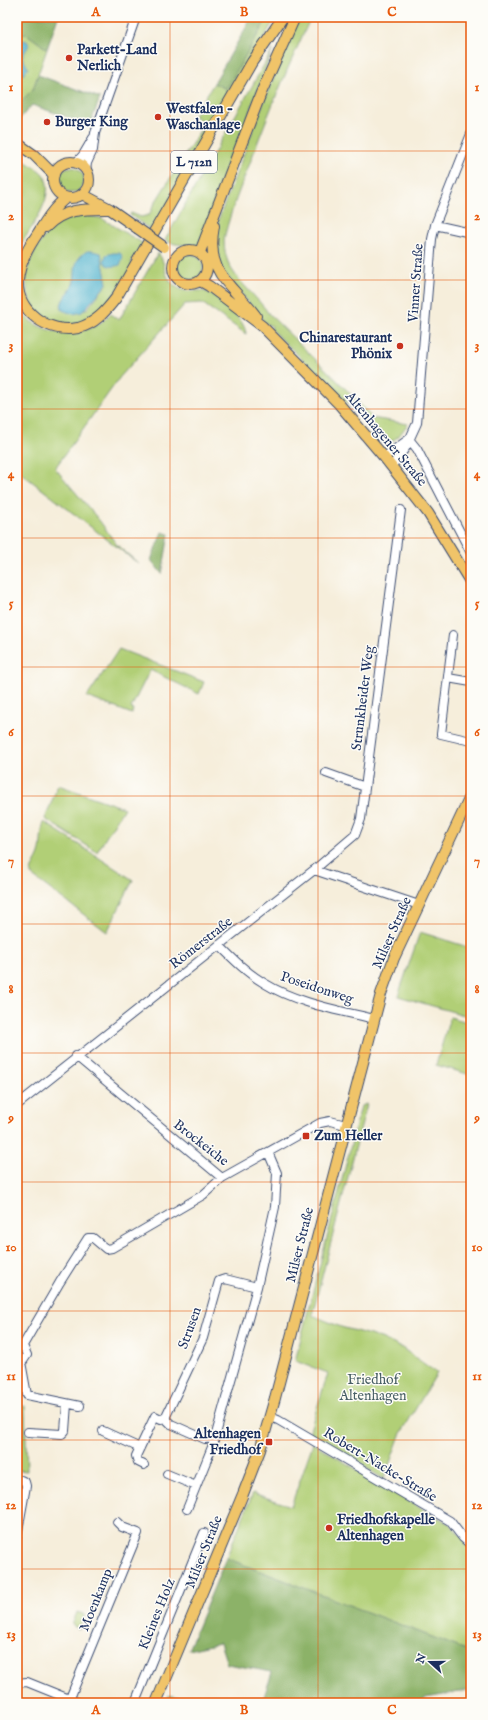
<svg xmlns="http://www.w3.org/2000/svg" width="488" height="1720" viewBox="0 0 488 1720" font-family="'IM FELL English',serif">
<rect width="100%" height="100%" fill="#fdfcf7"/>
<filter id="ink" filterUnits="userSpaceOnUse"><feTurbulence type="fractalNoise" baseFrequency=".025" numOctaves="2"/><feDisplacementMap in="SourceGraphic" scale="8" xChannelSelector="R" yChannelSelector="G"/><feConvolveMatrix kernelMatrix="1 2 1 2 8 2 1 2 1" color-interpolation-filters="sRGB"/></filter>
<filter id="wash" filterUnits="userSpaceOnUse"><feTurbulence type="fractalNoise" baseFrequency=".012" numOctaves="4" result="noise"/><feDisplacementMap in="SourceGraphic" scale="16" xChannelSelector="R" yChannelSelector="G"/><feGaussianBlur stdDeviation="0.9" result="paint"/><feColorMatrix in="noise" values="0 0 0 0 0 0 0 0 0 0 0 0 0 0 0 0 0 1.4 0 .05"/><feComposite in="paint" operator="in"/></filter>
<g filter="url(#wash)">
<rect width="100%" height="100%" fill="#f6eedb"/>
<path fill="#b1cf76" stroke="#667f6a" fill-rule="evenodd" d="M 268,17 L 276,17 L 152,231 L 130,215 L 131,213 L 141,217 L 149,215 L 156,201 L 205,123 L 194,116 L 214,83 L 226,89 Z
M 299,17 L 311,17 C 289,65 268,113 250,163 C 241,186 231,210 225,235 C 223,243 225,254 228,262 C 235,280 257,296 269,314 L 354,397 L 372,418 L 408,424 L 398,437 L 390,442 L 390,445 L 378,438 L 364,419 L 271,329 L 272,326 L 266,324 L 219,266 L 215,235 L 219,218 L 268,91 Z
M 27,34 L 47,49 L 33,89 L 17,105 L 17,35 Z
M 273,49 L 199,248 C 187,243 176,247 165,240 Z
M 17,156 C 23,161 39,169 43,174 C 59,197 26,232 17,252 Z
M58 180a13 13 0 1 1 26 0a13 13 0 1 1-26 0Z
M 87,213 L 88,216 L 101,218 L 144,244 L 138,255 L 135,256 L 131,262 L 133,265 C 126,275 111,303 103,310 C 48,353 1,293 42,240 C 48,232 54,223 63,218 C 69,215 80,215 87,213 ZM 101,253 L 107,284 L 87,309 L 61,306 C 62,297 71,293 73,284 C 76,275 75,266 80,257 Z
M 158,253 C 167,263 162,275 174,285 C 187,296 194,288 207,292 C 220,297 245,319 246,334 L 202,303 L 185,304 L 120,377 L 55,468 L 99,520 L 117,545 L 139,564 L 17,470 L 17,419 L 22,412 L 17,409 L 17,306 C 34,337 87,342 110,314 L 119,320 Z
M177 267a13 13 0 1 1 26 0a13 13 0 1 1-26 0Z
M 119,649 L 204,682 L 199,694 L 150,670 L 131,708 L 133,709 L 132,714 L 87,697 Z
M 58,785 L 124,808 L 97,852 L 45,819 Z
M 44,822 L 133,880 L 107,932 L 31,875 C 31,867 36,862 39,854 C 42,844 40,833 44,822 Z
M 420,932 L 471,948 L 471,1017 L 398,996 Z
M 450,1017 L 471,1023 L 471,1075 L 436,1065 Z
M 367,1104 L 312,1315 L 341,1327 L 381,1338 L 402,1348 L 437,1373 L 400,1435 L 384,1479 L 309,1433 L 328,1373 L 295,1361 L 361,1106 Z
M 17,1393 L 18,1407 L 25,1406 L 27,1471 L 17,1470 Z
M 313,1443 L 425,1511 L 450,1524 L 471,1547 L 471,1652 L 226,1558 L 253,1493 L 291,1506 Z
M 77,1612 L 85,1615 L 79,1629 L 72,1625 Z"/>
<path fill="#8cb267" stroke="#547062" d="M 17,17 L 58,17 L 47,49 L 27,34 L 17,35 Z
M 252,17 L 268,17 L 226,89 L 214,83 Z
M 38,75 L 100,98 L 90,125 L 32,105 L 17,122 L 17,105 L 33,89 Z
M 162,532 L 169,534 L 162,574 L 151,560 Z
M 226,1558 L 471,1652 L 471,1690 L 425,1698 L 418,1703 L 262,1703 L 272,1672 L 227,1664 L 220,1643 L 188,1650 Z
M 169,1695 L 201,1703 L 166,1703 Z"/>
<path fill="#4fb2ce" stroke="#357096" d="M 23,40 L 27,41 L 29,45 L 22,57 L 28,68 L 23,75 L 17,72 L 17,40 Z
M 87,251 L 92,251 L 101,253 L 107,284 L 82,312 L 73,314 L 62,310 C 59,299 70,294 73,285 C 78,272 70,262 87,251 Z
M 113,253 L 120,253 L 123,257 L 120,265 C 113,267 108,268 104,261 L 106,255 Z"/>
</g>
<g filter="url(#ink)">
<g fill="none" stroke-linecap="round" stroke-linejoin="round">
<g stroke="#3c4c71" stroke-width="10">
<path id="minor" d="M 76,163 L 83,155 L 93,138
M 86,171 L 87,163 L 93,150 L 95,133 L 136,17
M 435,225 L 471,233
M 409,439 L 417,449 L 471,553
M 384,457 L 409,439
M 392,466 L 406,447 L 417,423 L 432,239 L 435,225 L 471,134
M 453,635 L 441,734 L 471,741
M 448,678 L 471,682
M 326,773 L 365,787
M 314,870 L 419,905
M 219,945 C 233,959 247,973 264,983 C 296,1003 337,1010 374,1019
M 76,1056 L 222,1178
M 17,1105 L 314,870 L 355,835 L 361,819 L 401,510
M 22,1347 L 60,1282 L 88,1238 L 93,1238 L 106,1249 L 112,1248 L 203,1195 L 222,1178 L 320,1123 L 330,1121 L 346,1125
M 17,1361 L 23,1361 L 27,1355 L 24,1348 L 18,1347
M 21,1362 L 27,1395 L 80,1406
M 270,1417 L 278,1420 L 450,1521 L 463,1538 L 471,1545
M 165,1418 L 171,1424 L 205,1439 L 213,1438 L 216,1434 L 257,1287 L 275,1207 L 277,1173 L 268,1152
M 165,1418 L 203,1338 L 219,1281 L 225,1279 L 257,1287
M 103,1431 L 140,1448
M 28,1432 L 62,1434 L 65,1431 L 67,1404
M 144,1465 L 138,1462 L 136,1456 L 155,1416 L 161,1419 L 165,1418
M 167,1474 L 196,1486
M 187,1509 L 214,1442 L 213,1438
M 17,1536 L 26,1486 L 25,1482 L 21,1480
M 17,1683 L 27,1682 L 79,1703
M 68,1703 L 138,1533 L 122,1527 L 117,1522
M 132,1703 L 136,1700 L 204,1533"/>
</g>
<g stroke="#3c4c71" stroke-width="12">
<path id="major" d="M 17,143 L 34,155 L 54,175
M53 180a18 18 0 1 1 36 0a18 18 0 1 1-36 0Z
M 82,194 L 110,209 L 137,228
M 66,198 C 54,207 46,220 38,233 C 28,248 20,262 18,280 C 16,312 49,334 78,328 C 95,324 106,311 116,298 L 252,62 L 283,17
M 214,226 C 205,274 231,283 256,316
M 46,227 C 64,208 85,209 110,209
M173 267a17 17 0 1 1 34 0a17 17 0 1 1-34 0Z
M 200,252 L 261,93 L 295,17
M 200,281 L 209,286 L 262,326 L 339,404 L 384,457 L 428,513 L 471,583
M 156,1703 L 243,1494 L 260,1450 L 275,1398 L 381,994 L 394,958 L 471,795"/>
</g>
<use href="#minor" stroke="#fff" stroke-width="8"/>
<use href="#major" stroke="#f0c469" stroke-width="10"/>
<g stroke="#3c4c71" stroke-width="12" stroke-linecap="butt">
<path id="major-bridge" d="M 137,228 L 164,247"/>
</g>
<use href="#major-bridge" stroke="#f0c469" stroke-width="10"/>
</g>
</g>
<path fill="none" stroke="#e8590c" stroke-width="1" stroke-opacity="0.55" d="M 170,17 L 170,1703M 318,17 L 318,1703M 17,151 L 471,151M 17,280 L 471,280M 17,409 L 471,409M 17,538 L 471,538M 17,667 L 471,667M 17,796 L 471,796M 17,924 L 471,924M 17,1053 L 471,1053M 17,1182 L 471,1182M 17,1311 L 471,1311M 17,1440 L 471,1440M 17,1569 L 471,1569"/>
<g fill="#c8321e" stroke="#fdfcf7" stroke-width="1.5">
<circle cx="69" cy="58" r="4"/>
<circle cx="158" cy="117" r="4"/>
<circle cx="47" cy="122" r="4"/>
<circle cx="400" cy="346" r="4"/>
<rect x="302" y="1132" width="8" height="8" rx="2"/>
<rect x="265" y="1438" width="8" height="8" rx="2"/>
<circle cx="329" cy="1528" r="4"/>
</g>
<g text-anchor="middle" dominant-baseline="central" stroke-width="3" stroke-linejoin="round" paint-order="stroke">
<rect fill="#fdfcf7" stroke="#5f6c8c" stroke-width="1" x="171" y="151" width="46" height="22" rx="3"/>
<g font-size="13" font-weight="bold" fill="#1b2f5e">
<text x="194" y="162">L 712n</text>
</g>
<g font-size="14" font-weight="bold" fill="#1b2f5e" stroke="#fdfcf7" text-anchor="start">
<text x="77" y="50">Parkett-Land<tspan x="77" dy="16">Nerlich</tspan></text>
<text x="166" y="109">Westfalen -<tspan x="166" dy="16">Waschanlage</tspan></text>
<text x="55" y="122">Burger King</text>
<text x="392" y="338" text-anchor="end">Chinarestaurant<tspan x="392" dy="16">Phönix</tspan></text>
<text x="314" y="1136">Zum Heller</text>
<text x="261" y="1434" text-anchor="end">Altenhagen<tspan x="261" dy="16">Friedhof</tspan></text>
<text x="337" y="1520">Friedhofskapelle<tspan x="337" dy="16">Altenhagen</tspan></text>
</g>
<g font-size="14" fill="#1b2f5e" stroke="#fdfcf7">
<text transform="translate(416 283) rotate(-86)">Vinner Straße</text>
<text transform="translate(386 439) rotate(50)">Altenhagener Straße</text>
<text transform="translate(363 698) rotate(-83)">Strunkheider Weg</text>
<text transform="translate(392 933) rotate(-66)">Milser Straße</text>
<text transform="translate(201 943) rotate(-38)">Römerstraße</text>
<text transform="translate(317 988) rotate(18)">Poseidonweg</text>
<text transform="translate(201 1143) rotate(38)">Brockeiche</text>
<text transform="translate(300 1245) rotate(-76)">Milser Straße</text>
<text transform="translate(190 1328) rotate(-70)">Strusen</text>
<text transform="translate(380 1465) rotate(31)">Robert-Nacke-Straße</text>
<text transform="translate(204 1552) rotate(-68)">Milser Straße</text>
<text transform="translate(96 1600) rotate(-68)">Moenkamp</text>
<text transform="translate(157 1614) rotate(-68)">Kleines Holz</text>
</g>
<g font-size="14" fill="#485f65" stroke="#fdfcf7">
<text x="373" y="1380">Friedhof<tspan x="373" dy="16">Altenhagen</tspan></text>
</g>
</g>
<rect width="488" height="1720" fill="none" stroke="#fdfcf7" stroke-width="44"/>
<g transform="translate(430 1662) rotate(291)" stroke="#fdfcf7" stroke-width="3" paint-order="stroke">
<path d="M0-3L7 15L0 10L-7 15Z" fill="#1b2f5e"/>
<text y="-6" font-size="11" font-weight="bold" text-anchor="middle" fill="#1b2f5e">N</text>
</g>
<rect x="22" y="22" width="444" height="1676" fill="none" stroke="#e8590c" stroke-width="1.5"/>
<g font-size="13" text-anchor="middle" font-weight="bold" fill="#e8590c">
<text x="96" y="16">A</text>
<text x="244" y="16">B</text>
<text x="392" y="16">C</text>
<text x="11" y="91">1</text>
<text x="477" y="91">1</text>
<text x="11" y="220">2</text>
<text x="477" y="220">2</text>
<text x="11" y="349">3</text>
<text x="477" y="349">3</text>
<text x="11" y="478">4</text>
<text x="477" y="478">4</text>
<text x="11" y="607">5</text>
<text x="477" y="607">5</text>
<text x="11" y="736">6</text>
<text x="477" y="736">6</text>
<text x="11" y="865">7</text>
<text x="477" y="865">7</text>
<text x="11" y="993">8</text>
<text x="477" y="993">8</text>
<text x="11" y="1122">9</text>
<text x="477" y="1122">9</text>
<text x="11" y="1251">10</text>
<text x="477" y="1251">10</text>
<text x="11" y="1380">11</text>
<text x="477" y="1380">11</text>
<text x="11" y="1509">12</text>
<text x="477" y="1509">12</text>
<text x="11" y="1638">13</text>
<text x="477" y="1638">13</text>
<text x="96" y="1714">A</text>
<text x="244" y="1714">B</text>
<text x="392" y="1714">C</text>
</g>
</svg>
